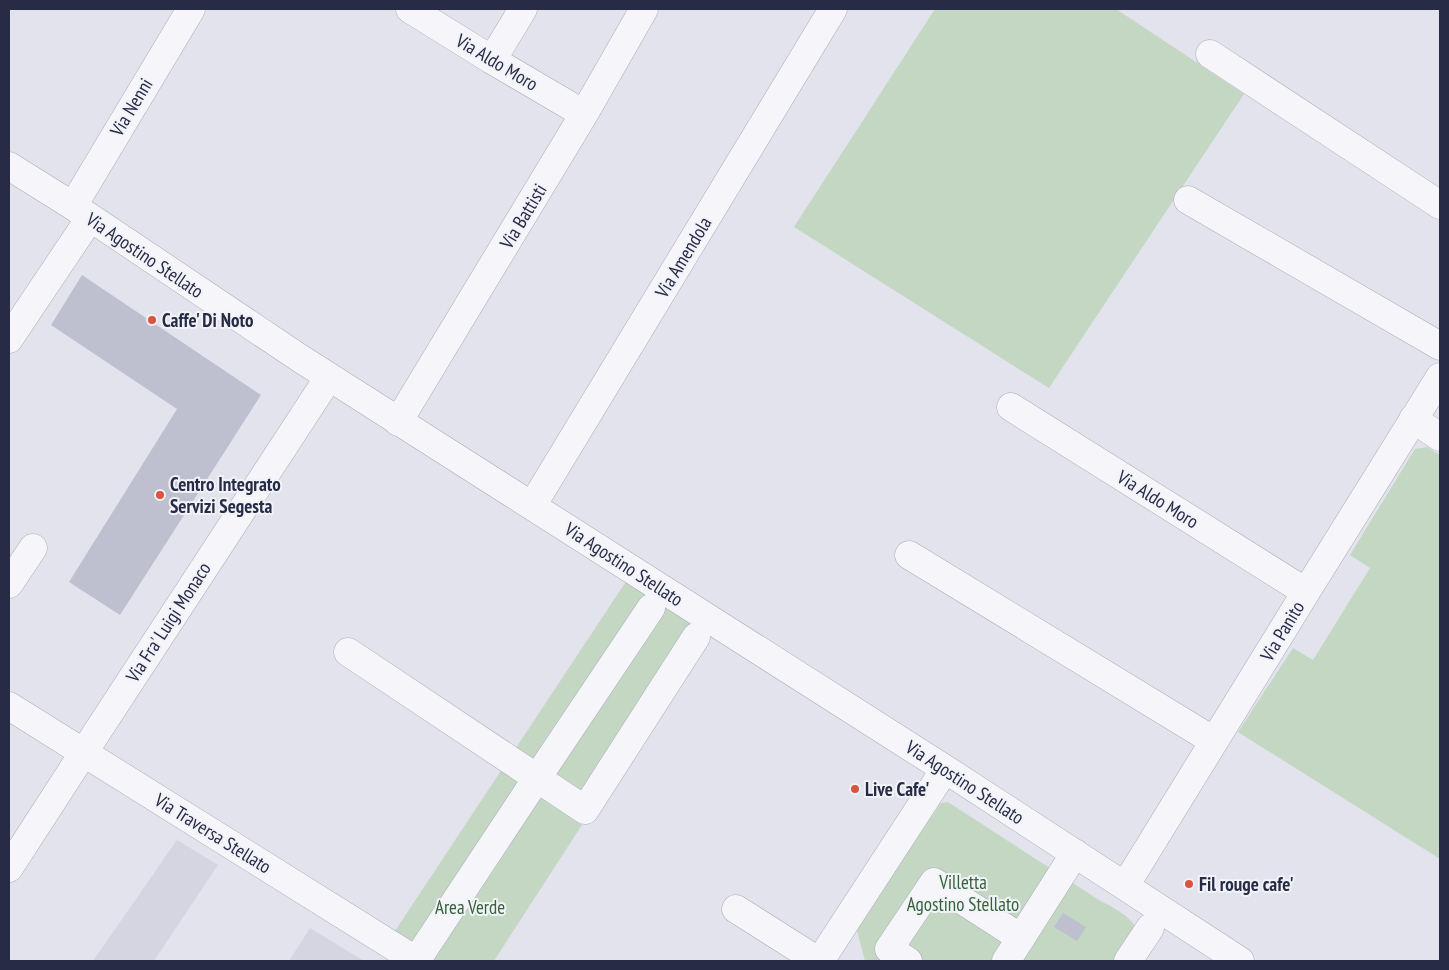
<svg xmlns="http://www.w3.org/2000/svg" width="1449" height="970" viewBox="0 0 1449 970" font-family="'PT Sans Narrow',sans-serif">
<rect width="100%" height="100%" fill="#e2e3ec"/>
<path fill="#d4d5e1" d="M 177,840 L 218,865 L 154,961 L 93,961 Z
M 310,928 L 364,961 L 289,961 Z"/>
<path fill="#c3d7c3" d="M 935,9 L 1116,9 L 1244,94 L 1049,388 L 794,227 Z
M 1427,447 L 1440,455 L 1440,859 L 1238,732 L 1293,648 L 1313,660 L 1370,568 L 1350,555 L 1415,449 Z
M 633,571 L 713,622 L 494,961 L 417,961 L 387,943 Z
M 948,802 L 1099,900 C 1112,907 1127,914 1135,926 L 1114,961 L 865,961 L 856,927 L 941,803 Z"/>
<path fill="#bfc0cf" d="M 82,275 L 261,395 L 120,615 L 69,582 L 177,409 L 51,325 Z
M 1063,913 L 1086,927 L 1077,941 L 1054,927 Z"/>
<g fill="none" stroke-linecap="round" stroke-linejoin="round">
<g stroke="#aaacba" stroke-width="29">
<path id="minor" d="M 410,9 L 492,60 L 584,114
M 1210,54 L 1440,205
M 492,60 L 523,9
M 9,166 L 73,206 L 298,357 L 945,769 L 1240,961
M 1188,200 L 1440,346
M 73,206 L 191,9
M 9,339 L 90,218
M 1011,407 L 1306,592
M 1413,419 L 1440,437
M 398,422 L 584,114 L 644,9
M 532,506 L 833,9
M 909,555 L 1214,741
M 9,584 L 33,548
M 651,608 L 537,778 L 585,810 L 696,637
M 348,652 L 537,778 L 416,961
M 9,706 L 417,961
M 9,868 L 84,752 L 329,377
M 1125,886 L 1306,592 L 1440,377
M 736,909 L 818,961
M 820,961 L 945,769
M 908,961 L 889,949 L 934,882 L 1021,938 L 1075,853
M 1006,961 L 1021,938
M 1128,961 L 1150,928"/>
</g>
<use href="#minor" stroke="#f6f6fa" stroke-width="28"/>
</g>
<g fill="#db533d" stroke="#f2f3f9" stroke-width="2">
<circle cx="152" cy="320" r="5"/>
<circle cx="160" cy="495" r="5"/>
<circle cx="855" cy="789" r="5"/>
<circle cx="1189" cy="884" r="5"/>
</g>
<g text-anchor="middle" dominant-baseline="central" stroke-width="4" stroke-linejoin="round" paint-order="stroke">
<g font-size="19" fill="#282b46" stroke="#f2f3f9">
<text transform="translate(497 62) rotate(31)">Via Aldo Moro</text>
<text transform="translate(131 107) rotate(-59)">Via Nenni</text>
<text transform="translate(523 216) rotate(-59)">Via Battisti</text>
<text transform="translate(145 255) rotate(34)">Via Agostino Stellato</text>
<text transform="translate(683 257) rotate(-59)">Via Amendola</text>
<text transform="translate(1158 499) rotate(32)">Via Aldo Moro</text>
<text transform="translate(624 564) rotate(33)">Via Agostino Stellato</text>
<text transform="translate(168 622) rotate(-57)">Via Fra' Luigi Monaco</text>
<text transform="translate(1282 631) rotate(-59)">Via Panito</text>
<text transform="translate(965 782) rotate(33)">Via Agostino Stellato</text>
<text transform="translate(213 833) rotate(32)">Via Traversa Stellato</text>
</g>
<g font-size="19" font-weight="bold" fill="#282b46" stroke="#f2f3f9" text-anchor="start">
<text x="162" y="320">Caffe' Di Noto</text>
<text x="170" y="484">Centro Integrato<tspan x="170" dy="22">Servizi Segesta</tspan></text>
<text x="865" y="789">Live Cafe'</text>
<text x="1199" y="884">Fil rouge cafe'</text>
</g>
<g font-size="19" fill="#346339" stroke="#f2f3f9">
<text x="963" y="882">Villetta<tspan x="963" dy="22">Agostino Stellato</tspan></text>
<text x="470" y="907">Area Verde</text>
</g>
</g>
<rect width="1449" height="970" fill="none" stroke="#282b46" stroke-width="20"/>
</svg>
